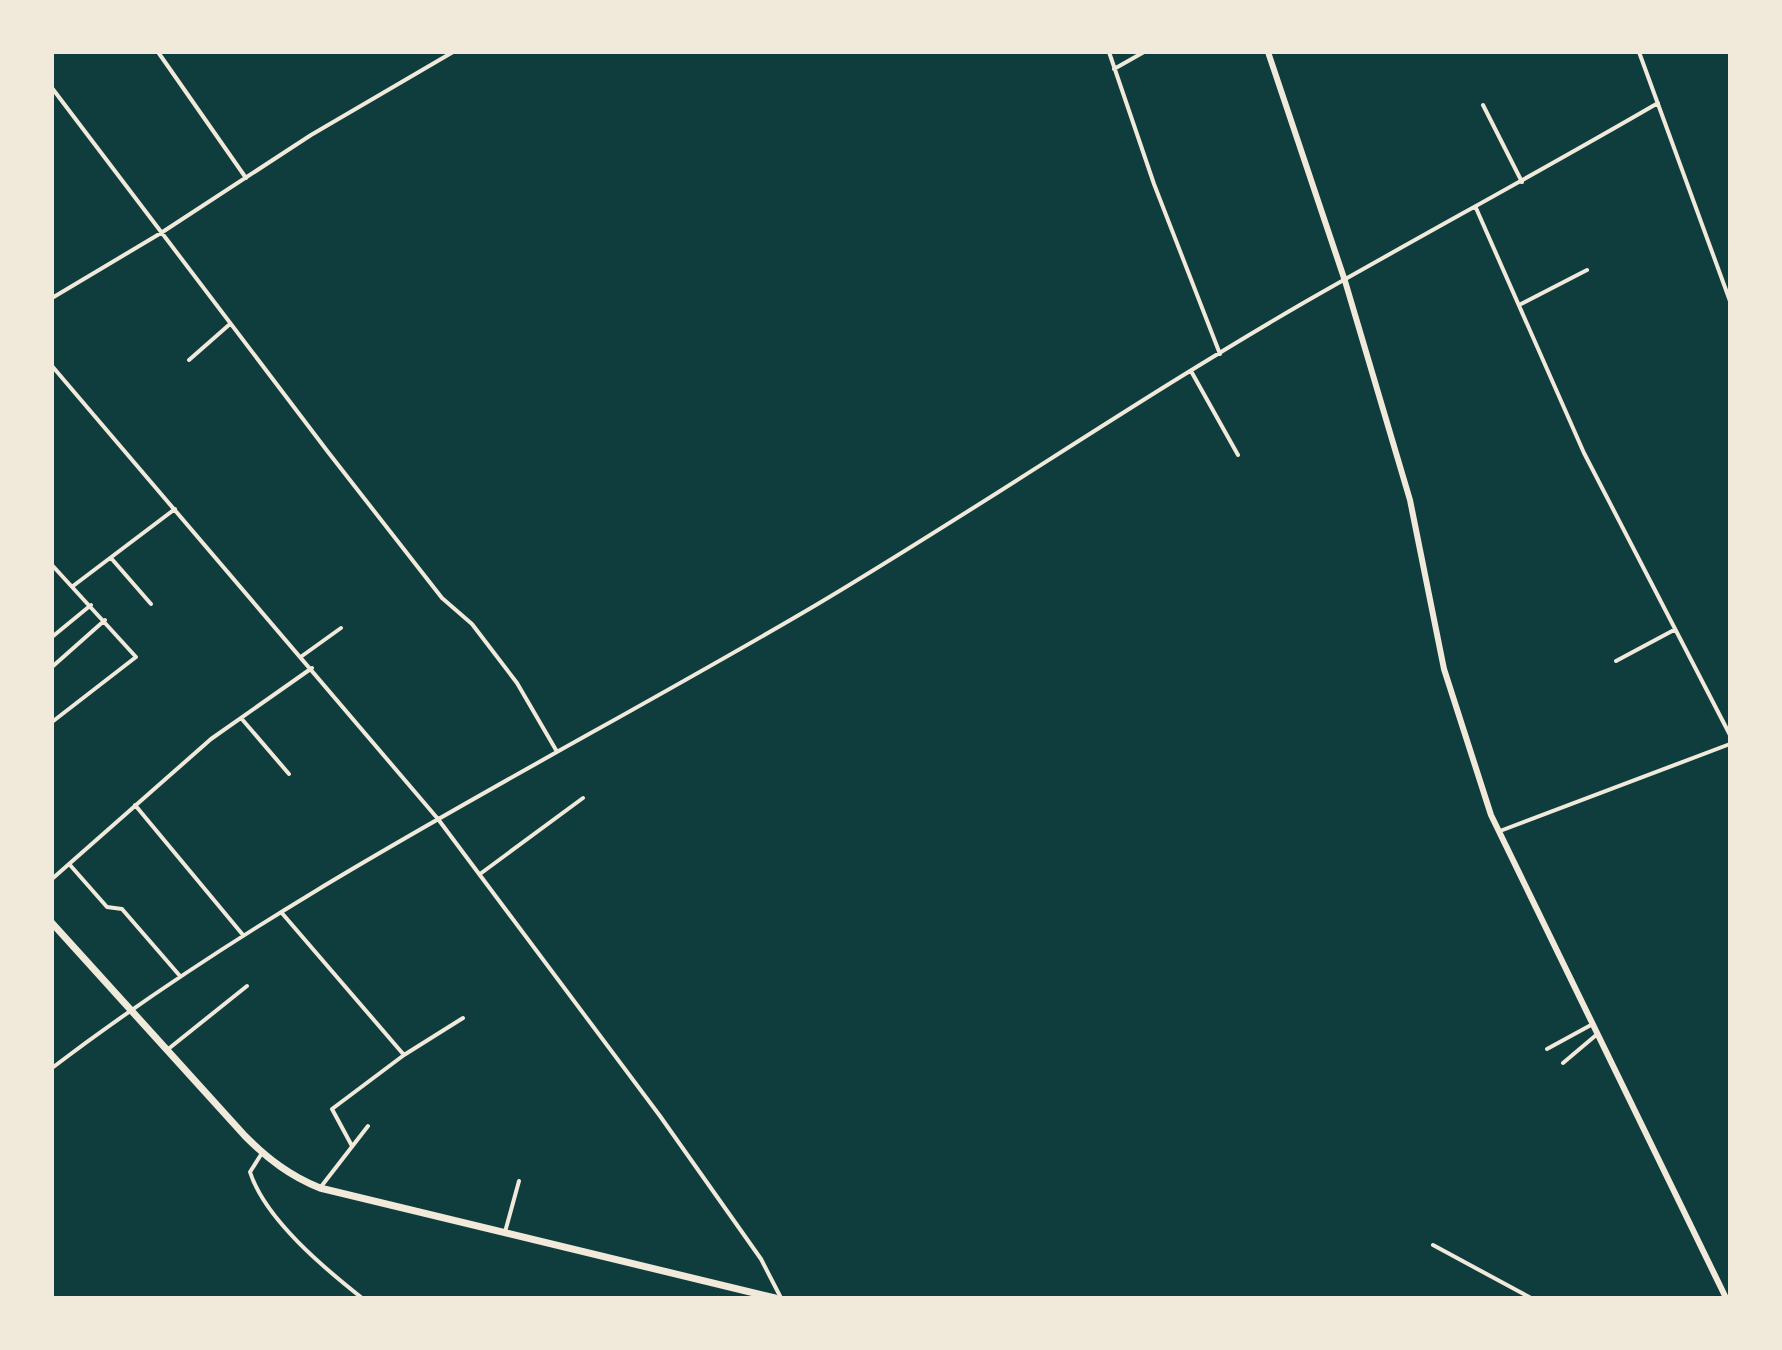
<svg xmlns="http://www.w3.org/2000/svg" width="1782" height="1350" viewBox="0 0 1782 1350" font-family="'Open Sans',sans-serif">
<rect width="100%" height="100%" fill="#0f3d3e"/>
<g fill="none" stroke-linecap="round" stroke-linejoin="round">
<path stroke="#f1e9da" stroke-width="4" d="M 158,52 L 246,178
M 1109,52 L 1154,184 L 1220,354
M 1639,52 L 1730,301
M 1114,69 L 1144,52
M 52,88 L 328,452 L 442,598 L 472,624 L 517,683 L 556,750
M 1483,105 L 1522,182
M 1476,208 L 1584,453 L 1730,735
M 52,298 L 161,233 L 311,135 L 453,52
M 1521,304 L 1587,270
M 189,360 L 230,324
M 52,366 L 438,819 L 660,1116 L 761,1259 L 781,1298
M 1191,371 L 1238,455
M 111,558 L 151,604
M 52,565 L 136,657 L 52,722
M 73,586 L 175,509
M 52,637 L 91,605
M 302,656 L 341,628
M 1616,661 L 1674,630
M 52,667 L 105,620
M 241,718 L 289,774
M 135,805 L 243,935
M 1500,831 L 1730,744
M 70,865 L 107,907 L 122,909 L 180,976
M 480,874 L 583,798
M 52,879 L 211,739 L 312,668
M 281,912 L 404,1055
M 1547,1049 L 1591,1025
M 167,1050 L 247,986
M 1563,1063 L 1595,1036
M 52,1068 C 290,887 560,756 816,605 C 981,507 1139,398 1305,302 C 1422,235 1541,171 1658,103
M 352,1146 L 332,1109 L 404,1055 L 463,1018
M 262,1153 L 250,1172 C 265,1219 324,1268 362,1298
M 320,1188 L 368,1126
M 505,1232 L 519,1181
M 1433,1245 L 1531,1298"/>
<path stroke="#f1e9da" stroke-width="6" d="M 1268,52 L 1345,281 L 1410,500 L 1444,669 L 1491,815 L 1726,1298"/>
<path stroke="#f1e9da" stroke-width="7" d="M 52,923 L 245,1136 C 268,1159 290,1176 320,1188 L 775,1298"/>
</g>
<rect width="1782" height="1350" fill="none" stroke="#f1e9da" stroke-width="108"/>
</svg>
